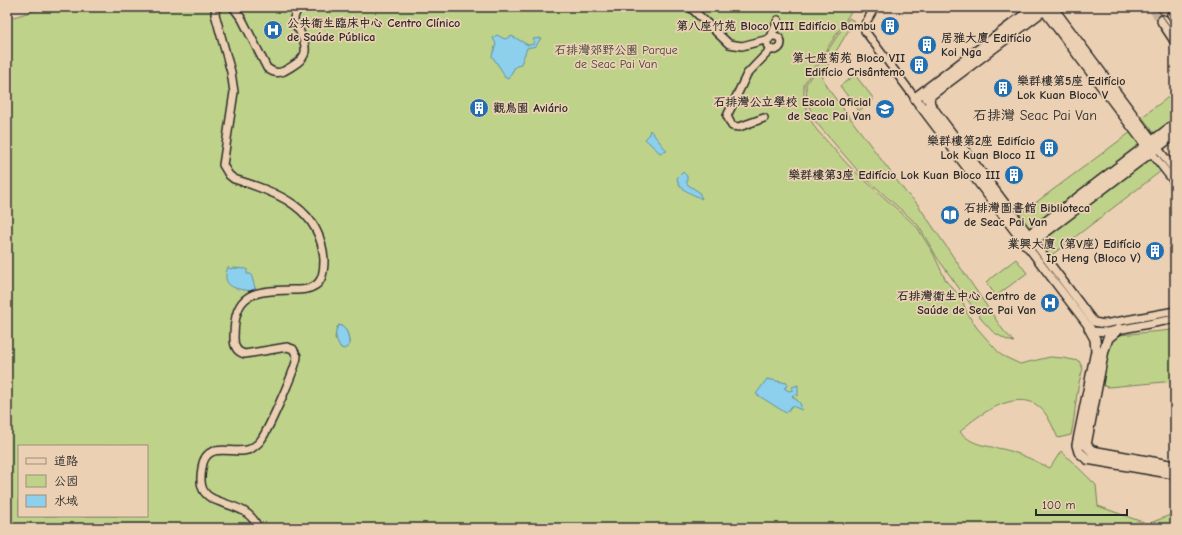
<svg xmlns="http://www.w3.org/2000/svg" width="1182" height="535" viewBox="0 0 1182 535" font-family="'Comic Neue','LXGW WenKai TC',sans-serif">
<rect width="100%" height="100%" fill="#ecd0b3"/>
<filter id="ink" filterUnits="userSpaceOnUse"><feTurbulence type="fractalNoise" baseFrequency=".025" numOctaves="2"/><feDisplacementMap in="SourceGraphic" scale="8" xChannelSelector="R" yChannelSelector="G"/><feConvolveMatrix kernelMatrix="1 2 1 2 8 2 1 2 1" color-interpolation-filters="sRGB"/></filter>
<g filter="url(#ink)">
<path fill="#bed389" stroke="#747f5a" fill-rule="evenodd" d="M 45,7 L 854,7 L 804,84 L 804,95 L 809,117 L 816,129 L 849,166 L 917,227 L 933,253 L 946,281 L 961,297 L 967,313 L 977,328 L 1001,355 L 1020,364 L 1050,357 L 1063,358 L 1079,361 L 1083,369 C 1075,391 1076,413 1071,435 L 1058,438 C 1052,426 1046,407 1031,402 C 1008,394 974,417 960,432 C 975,448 990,445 1010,451 C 1024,455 1037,462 1050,468 L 1061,451 L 1096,485 L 1098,506 L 1148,524 L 1175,513 L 1175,528 L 7,528 L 7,16 L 11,18 ZM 339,325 C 348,328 349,337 349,346 L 341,348 L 335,338 L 337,327 ZM 767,379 L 785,386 L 784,388 L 789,392 L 793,390 L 797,396 L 795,394 L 792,396 L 800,403 L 792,406 ZM 19,446 L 147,446 L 147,516 L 19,516 Z
M 849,18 L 854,21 L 822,75 L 826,86 L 907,194 L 916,202 L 1003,330 L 1014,342 L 1007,340 L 993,332 L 982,320 L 938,259 L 918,225 L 859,172 L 814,120 L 807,100 L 806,84 Z
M 855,75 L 874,99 L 859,111 L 840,86 Z
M 1175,92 L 1175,119 L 1155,134 L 1142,117 Z
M 1131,132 L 1142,146 L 1030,230 L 1019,215 Z
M 1150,157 L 1161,171 L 1049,257 L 1038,242 Z
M 1016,259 L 1027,273 L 996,296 L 986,282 Z
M 1172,330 L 1175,381 L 1108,387 L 1104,386 L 1102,382 L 1112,340 L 1119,335 Z"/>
<path fill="#8cd0ed" stroke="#658e9f" d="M 497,35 L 505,39 L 512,36 L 528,45 L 534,44 L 533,39 L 541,38 L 536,46 L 527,48 L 521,64 L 515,67 L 508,79 L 504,77 L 504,74 L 492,56 L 496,44 L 493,38 Z
M 650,130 L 667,151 L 660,153 L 645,139 L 648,136 Z
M 683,172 L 687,176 L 687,184 L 699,192 L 702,199 C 693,194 678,190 677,178 Z
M 228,267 L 230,269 L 233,268 L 247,269 L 247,274 L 251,274 L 256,291 C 240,290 219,289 228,267 Z
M 339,325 C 348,328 349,337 349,346 L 344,349 L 341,348 C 336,341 333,332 339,325 Z
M 767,379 L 787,383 L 787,386 L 784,388 L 789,391 L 793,390 L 792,387 L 798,385 L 798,396 L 795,394 L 792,396 L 800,403 L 802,410 L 792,406 L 786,413 L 756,394 Z"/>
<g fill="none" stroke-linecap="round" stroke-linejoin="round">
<path stroke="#c5af98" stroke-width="11" stroke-dasharray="11 5.5" stroke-linecap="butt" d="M 1153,7 L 1163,21"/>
<g stroke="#2b2b2b" stroke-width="10">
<path id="minor" d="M 216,7 L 215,14 L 231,72 L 234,92 L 223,165 L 229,175 L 234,179 C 277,192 321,208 324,260 C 324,268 323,280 316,285 C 309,290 301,290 293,290 C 252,291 234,292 234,338 C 234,346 236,352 245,354 L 287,347 L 293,349 L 297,356 C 297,367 268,430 261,440 C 259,443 255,446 252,448 C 237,458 206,437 202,468 C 201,474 200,481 202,487 C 208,508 247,499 258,528
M 233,7 L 242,19 L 267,68 C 272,72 278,74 284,71 C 306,59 311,53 299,30 C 297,27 294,23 294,19 C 294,15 297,11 299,7
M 690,7 L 729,44 L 742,46 L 769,39
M 875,7 L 865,24 L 865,31 L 915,98
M767 43a7 7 0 1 1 14 0a7 7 0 1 1-14 0Z
M 771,37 L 778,20
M 764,118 L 739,127 L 732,126 L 727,116 L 747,74 L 771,49
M 1157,147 L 1175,171
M 1151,152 L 1175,183
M 1033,241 L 1094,322 L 1104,324 L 1175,311
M 1027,246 L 1092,331 L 1107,332 L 1175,319"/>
</g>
<g stroke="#2b2b2b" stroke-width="12">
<path id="tertiary" d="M 1035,7 L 915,98 L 1027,246 L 1175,134
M 1042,7 L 1149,149
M 1052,7 L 1155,145
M 932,94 L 929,98 L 930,105 L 1031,239
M 927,98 L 1048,7
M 1022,240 L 1175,124
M 1089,328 L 1095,339 L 1096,351 L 1077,445 L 1079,452 L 1087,459 L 1175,474
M 1119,329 L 1108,338 L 1104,350 L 1086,445 L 1092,451 L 1175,466"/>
</g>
<g stroke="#2b2b2b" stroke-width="14">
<path id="primary" d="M 1173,14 L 1175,16
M 1163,21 L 1175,39"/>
</g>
<use href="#minor" stroke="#ecd0b3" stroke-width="7"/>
<use href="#tertiary" stroke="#ecd0b3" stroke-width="9"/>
<use href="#primary" stroke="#ecd0b3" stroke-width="11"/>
<path stroke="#2b2b2b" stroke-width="1" d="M 1156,7 L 1175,34
M 1166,7 L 1175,21"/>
</g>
</g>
<defs>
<g id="building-disc" transform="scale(1)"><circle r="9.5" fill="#1f6fb2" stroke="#ecd0b3"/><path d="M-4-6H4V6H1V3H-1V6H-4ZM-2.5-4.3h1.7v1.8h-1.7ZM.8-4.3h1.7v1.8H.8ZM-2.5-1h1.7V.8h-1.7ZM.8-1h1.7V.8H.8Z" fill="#fff"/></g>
<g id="hospital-disc" transform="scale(1)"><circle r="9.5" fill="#1f6fb2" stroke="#ecd0b3"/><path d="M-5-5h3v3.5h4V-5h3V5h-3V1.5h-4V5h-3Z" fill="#fff"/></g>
<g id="school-disc" transform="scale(1)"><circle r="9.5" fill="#1f6fb2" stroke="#ecd0b3"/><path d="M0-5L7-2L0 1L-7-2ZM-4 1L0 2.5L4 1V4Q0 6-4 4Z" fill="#fff"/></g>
<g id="library-disc" transform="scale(1)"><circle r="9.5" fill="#1f6fb2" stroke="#ecd0b3"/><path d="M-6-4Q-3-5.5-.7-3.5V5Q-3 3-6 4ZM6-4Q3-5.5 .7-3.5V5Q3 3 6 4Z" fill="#fff"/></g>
</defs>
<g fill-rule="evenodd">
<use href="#building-disc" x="890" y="26"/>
<use href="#hospital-disc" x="273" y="30"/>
<use href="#building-disc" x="927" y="45"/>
<use href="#building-disc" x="919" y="65"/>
<use href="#building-disc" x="1003" y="88"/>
<use href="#building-disc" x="479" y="108"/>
<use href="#school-disc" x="885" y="109"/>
<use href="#building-disc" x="1049" y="148"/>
<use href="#building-disc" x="1014" y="175"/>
<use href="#library-disc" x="950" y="215"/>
<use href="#building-disc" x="1155" y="251"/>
<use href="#hospital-disc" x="1050" y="303"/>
</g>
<g text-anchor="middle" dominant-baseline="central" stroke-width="3.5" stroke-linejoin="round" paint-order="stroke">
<g font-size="12" font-weight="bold" fill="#2b2b2b" stroke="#ecd0b3" text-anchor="end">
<text x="287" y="23" text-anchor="start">公共衛生臨床中心 Centro Clínico<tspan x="287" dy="14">de Saúde Pública</tspan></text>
<text x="876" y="26">第八座竹苑 Bloco VIII Edifício Bambu</text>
<text x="941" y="38" text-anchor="start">居雅大廈 Edifício<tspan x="941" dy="14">Koi Nga</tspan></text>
<text x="905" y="58">第七座菊苑 Bloco VII<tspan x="905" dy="14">Edifício Crisântemo</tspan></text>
<text x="1017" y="81" text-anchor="start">樂群樓第5座 Edifício<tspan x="1017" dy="14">Lok Kuan Bloco V</tspan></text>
<text x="871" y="102">石排灣公立學校 Escola Oficial<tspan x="871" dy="14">de Seac Pai Van</tspan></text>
<text x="493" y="108" text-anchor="start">觀鳥園 Aviário</text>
<text x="1035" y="141">樂群樓第2座 Edifício<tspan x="1035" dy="14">Lok Kuan Bloco II</tspan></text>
<text x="1000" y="175">樂群樓第3座 Edifício Lok Kuan Bloco III</text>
<text x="964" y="208" text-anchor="start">石排灣圖書館 Biblioteca<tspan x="964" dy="14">de Seac Pai Van</tspan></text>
<text x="1141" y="244">業興大廈 (第V座) Edifício<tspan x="1141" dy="14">Ip Heng (Bloco V)</tspan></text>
<text x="1036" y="296">石排灣衛生中心 Centro de<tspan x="1036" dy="14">Saúde de Seac Pai Van</tspan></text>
</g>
<g font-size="12" fill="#414439" stroke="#ecd0b3">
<text x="616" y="50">石排灣郊野公園 Parque<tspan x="616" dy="14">de Seac Pai Van</tspan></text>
</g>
<g font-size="14" fill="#2b2b2b" stroke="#ecd0b3">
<text x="1035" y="115">石排灣 Seac Pai Van</text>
</g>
</g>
<rect width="1182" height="535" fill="none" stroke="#ecd0b3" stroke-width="24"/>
<rect x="12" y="12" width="1158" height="511" fill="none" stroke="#2b2b2b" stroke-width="1.5" filter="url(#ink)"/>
<rect x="18" y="445" width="130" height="72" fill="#ecd0b3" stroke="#9f8e7d"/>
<rect x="26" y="458" width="20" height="6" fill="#ecd0b3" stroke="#9f8e7d"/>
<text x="54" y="465" font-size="12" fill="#2b2b2b">道路</text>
<rect x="26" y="475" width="20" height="12" fill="#bed389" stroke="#9f8e7d"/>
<text x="54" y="485" font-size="12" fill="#2b2b2b">公园</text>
<rect x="26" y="495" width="20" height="12" fill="#8cd0ed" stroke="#9f8e7d"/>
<text x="54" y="505" font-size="12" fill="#2b2b2b">水域</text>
<path d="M1036 509v6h91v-6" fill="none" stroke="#2b2b2b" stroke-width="2"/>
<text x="1042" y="509" font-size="12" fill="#2b2b2b" stroke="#ecd0b3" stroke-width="3" paint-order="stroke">100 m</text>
</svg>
